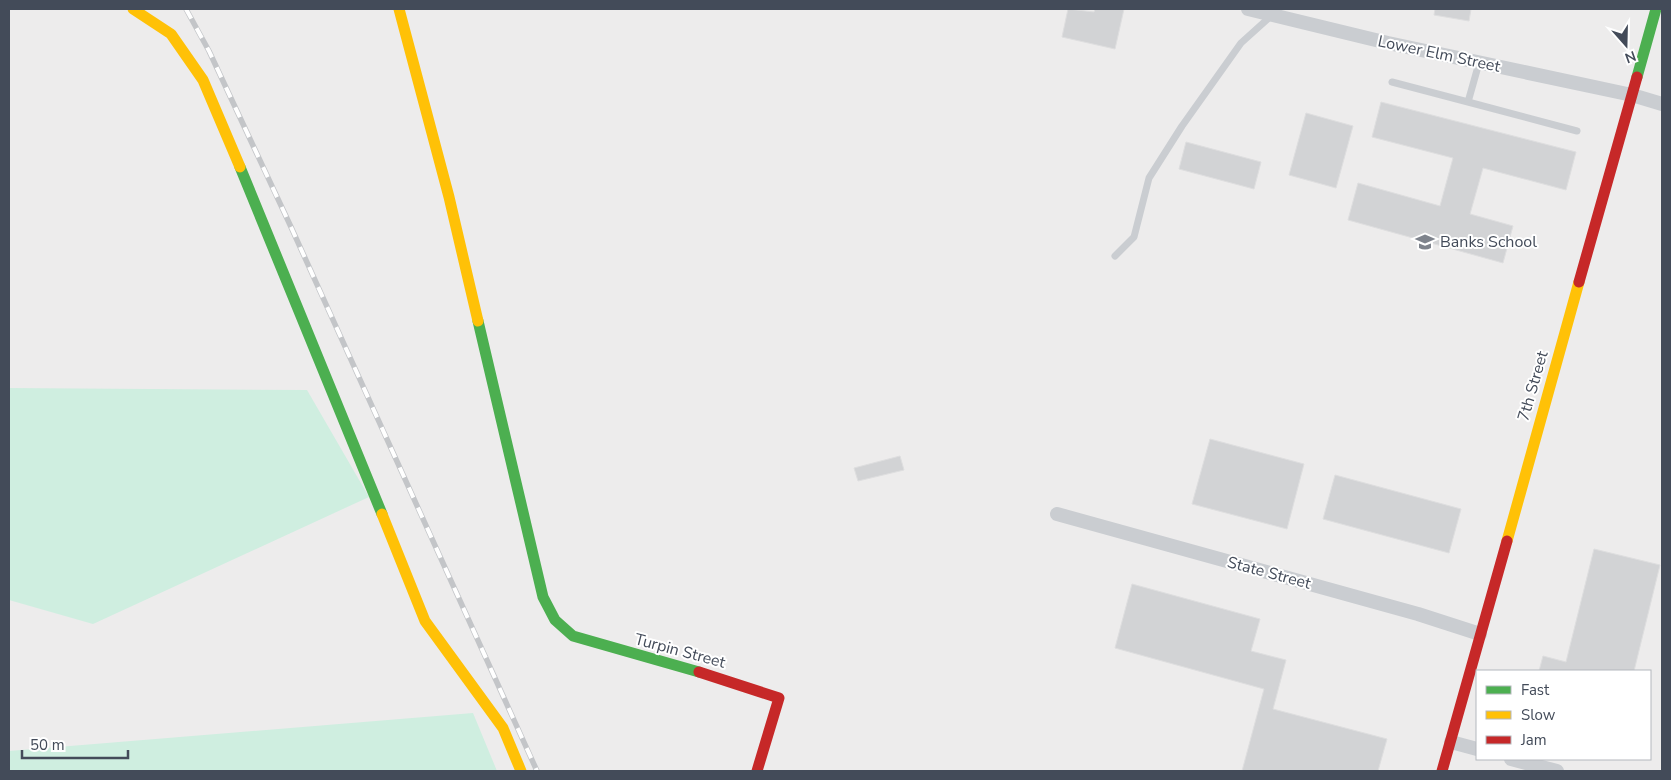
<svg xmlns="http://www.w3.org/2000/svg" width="1671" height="780" viewBox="0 0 1671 780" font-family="'Nunito Sans',sans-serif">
<rect width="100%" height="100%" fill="#edecec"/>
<path fill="#cfeee0" d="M 9,388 L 307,390 L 369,497 L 93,624 L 9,600 Z
M 473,713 L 497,771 L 9,771 L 9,751 Z"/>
<path fill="#d2d3d5" stroke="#dededf" d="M 1068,9 L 1094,12 L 1095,9 L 1124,9 L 1115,49 L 1062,37 Z
M 1435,9 L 1471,9 L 1469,21 L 1434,15 Z
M 1381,102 L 1576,152 L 1566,190 L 1483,168 L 1470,214 L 1513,226 L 1503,263 L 1348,220 L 1358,183 L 1440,206 L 1453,158 L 1372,137 Z
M 1306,113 L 1353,126 L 1336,188 L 1289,175 Z
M 1186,142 L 1261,162 L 1254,189 L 1179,169 Z
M 1210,439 L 1304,464 L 1287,529 L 1192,504 Z
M 900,456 L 904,470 L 858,481 L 854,468 Z
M 1335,475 L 1461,509 L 1449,553 L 1323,519 Z
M 1594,549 L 1660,565 L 1634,671 L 1539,671 L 1543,656 L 1566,662 Z
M 1132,584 L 1260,619 L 1251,651 L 1286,660 L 1273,709 L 1387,739 L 1378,771 L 1242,771 L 1264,689 L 1115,648 Z"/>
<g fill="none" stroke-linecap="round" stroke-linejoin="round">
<path stroke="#cacdd1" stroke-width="7" d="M 1479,63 L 1468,102 L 1577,131
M 1392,82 L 1468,102
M 1115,256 L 1134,237 L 1149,178 L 1182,126 L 1241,43 L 1272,15"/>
<path stroke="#cacdd1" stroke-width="14" d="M 1248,9 L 1388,43 L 1632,95 L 1662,104
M 1057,514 L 1418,614 L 1480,634
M 1451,742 L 1477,749
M 1511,759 L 1557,771"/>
<path stroke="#4caf50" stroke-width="11" d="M 1637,77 L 1656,9
M 240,167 L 382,514
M 478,321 L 543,597 L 555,620 L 573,636 L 699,672"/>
<path stroke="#ffc107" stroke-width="11" d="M 133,9 L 171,34 L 203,80 L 240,167
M 399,9 L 449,197 L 478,321
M 382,514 L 425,621 L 503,728 L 521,771
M 1507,541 L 1579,282"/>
<path stroke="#c62828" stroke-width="11" d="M 1579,282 L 1637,77
M 699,672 L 779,698 L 757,771
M 1442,771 L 1507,541"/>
<g stroke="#c3c5c8" stroke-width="5.5">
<path id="rail" d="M 186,9 L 209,51 L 291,227 L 537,771"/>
</g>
<use href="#rail" stroke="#fff" stroke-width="4" stroke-dasharray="11" stroke-linecap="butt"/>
</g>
<defs>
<g id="school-bare" transform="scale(1.5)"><path d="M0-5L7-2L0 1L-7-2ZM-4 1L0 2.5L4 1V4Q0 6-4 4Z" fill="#7e838c" stroke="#fff" stroke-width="2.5" paint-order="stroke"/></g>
</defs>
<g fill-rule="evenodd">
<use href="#school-bare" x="1425" y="242"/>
</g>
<g text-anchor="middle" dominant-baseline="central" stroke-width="4" stroke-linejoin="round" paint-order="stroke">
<g font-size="16" fill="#434b59" stroke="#fff">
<text transform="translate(1439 54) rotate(12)">Lower Elm Street</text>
<text transform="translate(1533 386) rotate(-74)">7th Street</text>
<text transform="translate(1269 573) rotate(15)">State Street</text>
<text transform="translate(680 651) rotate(15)">Turpin Street</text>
</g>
<g font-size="16" fill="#434b59" stroke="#fff" text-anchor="start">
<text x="1440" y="242">Banks School</text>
</g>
</g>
<rect width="1671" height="780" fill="none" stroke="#434b59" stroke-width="20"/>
<rect x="1476" y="670" width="175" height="90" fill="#ffffff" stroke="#b4b7bd"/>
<rect x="1486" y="686" width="25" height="8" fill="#4caf50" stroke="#b4b7bd"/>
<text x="1521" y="695" font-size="15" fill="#434b59">Fast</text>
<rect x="1486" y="711" width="25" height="8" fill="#ffc107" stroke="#b4b7bd"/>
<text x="1521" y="720" font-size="15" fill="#434b59">Slow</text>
<rect x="1486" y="736" width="25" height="8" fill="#c62828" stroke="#b4b7bd"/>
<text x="1521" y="745" font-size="15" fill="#434b59">Jam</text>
<g transform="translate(1626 45) rotate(160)" stroke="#ffffff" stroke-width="4" paint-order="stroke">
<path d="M0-4L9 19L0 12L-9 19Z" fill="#434b59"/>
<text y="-8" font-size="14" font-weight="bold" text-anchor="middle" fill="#434b59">N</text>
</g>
<path d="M22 750v8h106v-8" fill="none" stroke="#434b59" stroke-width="2.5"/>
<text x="30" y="750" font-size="15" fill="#434b59" stroke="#ffffff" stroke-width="4" paint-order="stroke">50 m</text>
</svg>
